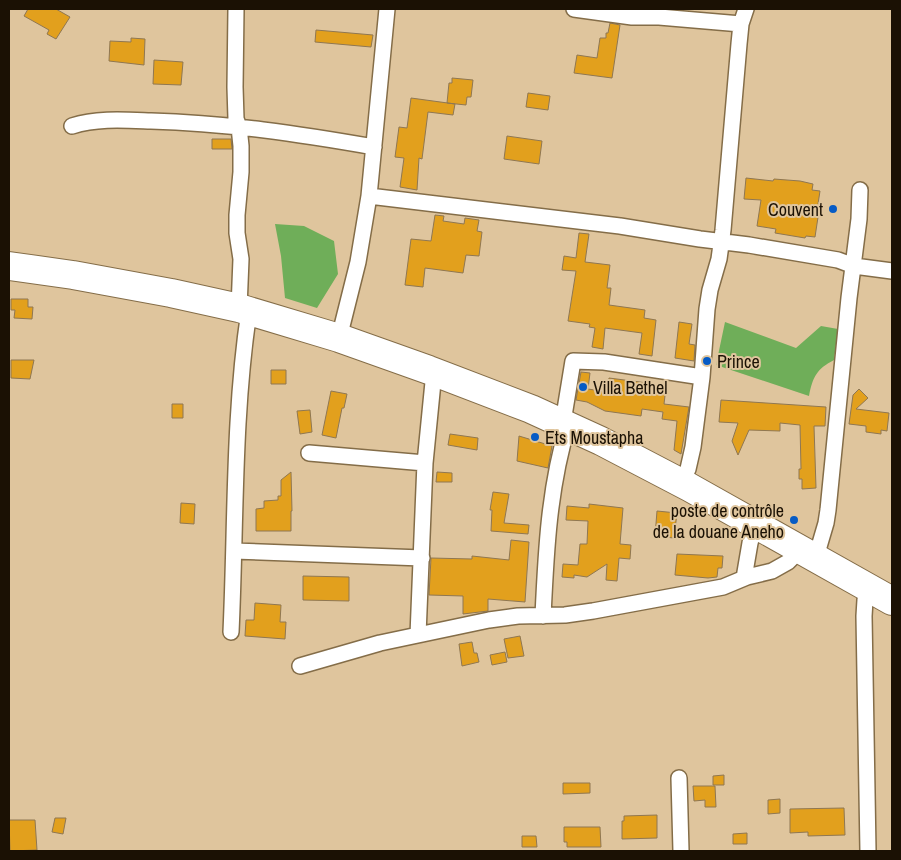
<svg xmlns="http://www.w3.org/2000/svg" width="901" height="860" viewBox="0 0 901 860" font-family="'Archivo Narrow',sans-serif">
<rect width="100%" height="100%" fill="#dfc59d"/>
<path fill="#6fae59" d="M 275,224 L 304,226 L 334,241 L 338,274 L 317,308 L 285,298 L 281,256 Z
M 725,322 L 796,348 L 821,326 L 838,329 L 834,360 C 817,369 813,376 809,396 L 716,365 Z"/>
<path fill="#e2a01d" stroke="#8f7752" d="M 28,9 L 56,9 L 70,17 L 56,39 L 47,34 L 49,30 L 24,16 Z
M 610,23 L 620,25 L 612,78 L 574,73 L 577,55 L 597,58 L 600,38 L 606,38 L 606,33 L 608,33 Z
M 316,30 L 373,35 L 371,47 L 315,42 Z
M 131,38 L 145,39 L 144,65 L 109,61 L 110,41 L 131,42 Z
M 154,60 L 183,62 L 181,85 L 153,84 Z
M 452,78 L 473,80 L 471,97 L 467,97 L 466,105 L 447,103 L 449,83 L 452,83 Z
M 528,93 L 550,96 L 548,110 L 526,107 Z
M 411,98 L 455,104 L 453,115 L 428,112 L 422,159 L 419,158 L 417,190 L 400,187 L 404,158 L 395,157 L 399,127 L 407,128 Z
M 507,136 L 542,141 L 539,164 L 504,159 Z
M 212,139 L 231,139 L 232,149 L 212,149 Z
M 746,178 L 773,181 L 774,179 L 800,181 L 813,184 L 812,190 L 820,191 L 818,204 L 820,204 L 815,237 L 806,236 L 805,238 L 775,233 L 776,229 L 757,226 L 761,200 L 744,199 Z
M 435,215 L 444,216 L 443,221 L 464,224 L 465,218 L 479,220 L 477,231 L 482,232 L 479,256 L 466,255 L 463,273 L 425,268 L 423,287 L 405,285 L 411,239 L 431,241 Z
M 579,233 L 589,234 L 585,262 L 610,265 L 607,288 L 611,288 L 609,305 L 645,310 L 644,318 L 656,320 L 652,356 L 639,354 L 642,333 L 605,328 L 603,349 L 592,347 L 595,328 L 589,327 L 590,324 L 568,321 L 576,271 L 562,270 L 564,256 L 576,258 Z
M 11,299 L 28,299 L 28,307 L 33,307 L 32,319 L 14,318 L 15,310 L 11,310 Z
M 679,322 L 692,324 L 689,344 L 695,345 L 694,361 L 675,358 Z
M 11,360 L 34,360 L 30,379 L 11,378 Z
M 271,370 L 286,370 L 286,384 L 271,384 Z
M 581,372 L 590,373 L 588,389 L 607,392 L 609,378 L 655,384 L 655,386 L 666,387 L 664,404 L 689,407 L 681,454 L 674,450 L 677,421 L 662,419 L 663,412 L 642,409 L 641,416 L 605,411 L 587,402 L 576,400 Z
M 859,389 L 868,398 L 856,409 L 889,413 L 887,431 L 881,430 L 881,434 L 866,432 L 866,426 L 849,424 L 853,395 Z
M 331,391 L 347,394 L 344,408 L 342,408 L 336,438 L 322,435 Z
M 721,400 L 826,407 L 825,426 L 814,426 L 816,488 L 802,489 L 802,479 L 799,479 L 799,469 L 801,469 L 800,425 L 780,423 L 780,431 L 749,430 L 738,455 L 732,441 L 738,423 L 719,422 Z
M 172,404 L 183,404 L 183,418 L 172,418 Z
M 310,410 L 312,432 L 300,434 L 297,411 Z
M 450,434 L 478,438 L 477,450 L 448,445 Z
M 519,436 L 552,446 L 548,468 L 517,461 Z
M 291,472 L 292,511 L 291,511 L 291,531 L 256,531 L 256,509 L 264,508 L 264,501 L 278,500 L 278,496 L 281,496 L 281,480 Z
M 437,472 L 452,473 L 452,482 L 436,482 Z
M 493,492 L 509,494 L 504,523 L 529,525 L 528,534 L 491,531 L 492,510 L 490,510 Z
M 181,503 L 195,504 L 194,524 L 180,523 Z
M 589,504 L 623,508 L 620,544 L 631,545 L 630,559 L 619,558 L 617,581 L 606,580 L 607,564 L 587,577 L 574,575 L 574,578 L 562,577 L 563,564 L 578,565 L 580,544 L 587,544 L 588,521 L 566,520 L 567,506 L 589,508 Z
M 657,511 L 677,513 L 674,538 L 655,536 Z
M 511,540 L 529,542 L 525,602 L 488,599 L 488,611 L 463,614 L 463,596 L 429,595 L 431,558 L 472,559 L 472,556 L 509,560 Z
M 677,554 L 723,556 L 722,568 L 718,568 L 717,577 L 708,578 L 675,575 Z
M 303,576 L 349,577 L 349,601 L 303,600 Z
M 255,603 L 281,605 L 280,622 L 286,622 L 285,639 L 245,636 L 246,620 L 254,620 Z
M 520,636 L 524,656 L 508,658 L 504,639 Z
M 472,642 L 474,653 L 477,653 L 479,662 L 462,666 L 459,644 Z
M 505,652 L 507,662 L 492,665 L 490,655 Z
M 724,775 L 724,785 L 713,785 L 713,776 Z
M 563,783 L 590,783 L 590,793 L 563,794 Z
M 693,786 L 715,786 L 716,807 L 705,807 L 705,800 L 694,801 Z
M 780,799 L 780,813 L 768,814 L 768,800 Z
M 844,808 L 845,835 L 808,836 L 808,832 L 790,833 L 790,809 Z
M 657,815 L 657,838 L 622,839 L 622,821 L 624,821 L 624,816 Z
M 55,818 L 66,818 L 63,834 L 52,832 Z
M 9,820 L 35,820 L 37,850 L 10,851 Z
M 564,827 L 600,827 L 601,847 L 567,847 L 567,842 L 564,842 Z
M 747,833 L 747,844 L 733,844 L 733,834 Z
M 522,836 L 536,836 L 537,847 L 522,847 Z"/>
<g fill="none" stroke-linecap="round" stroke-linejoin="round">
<g stroke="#846d48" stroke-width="18">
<path id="street" d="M 236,9 L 235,87 L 236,119 L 239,127 L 241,146 L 241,172 L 237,215 L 237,233 L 241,259 L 239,308
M 574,9 L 632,17 L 659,17 L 741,24
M 72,126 C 97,118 124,120 151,121 C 226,123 300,134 374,147
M 369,196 L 620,226 L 700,239 L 749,245 L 838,260 L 854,266 L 892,271
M 339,338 L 358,262 L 369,196 L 387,9
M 563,422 L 573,361 L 604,362 L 702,377
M 309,453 L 425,463
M 682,483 L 688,469 L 693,447 L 702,377 L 707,309 L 710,290 L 719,259 L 723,230 L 739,44 L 741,24 L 746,9
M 234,551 L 422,558
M 816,557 L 826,523 L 828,510 L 849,298 L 859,219 L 860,190
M 744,578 L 750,543 L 755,524
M 868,586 L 865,600 L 864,616 L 868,851
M 543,616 C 546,551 549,487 568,425
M 231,632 C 236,525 233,417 249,311
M 418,635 L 425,463 L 434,372
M 300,666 L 380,643 L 489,620 L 518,616 L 565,615 L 593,611 L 723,587 L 747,577 L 772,571 L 788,562 L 801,549
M 679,778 L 681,851"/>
</g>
<g stroke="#846d48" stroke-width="30">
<path id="highway" d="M 9,266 L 73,275 L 171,293 L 239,308 L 339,338 L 429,370 L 531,409 L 601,441 L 689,487 L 892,601"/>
</g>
<use href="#street" stroke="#fff" stroke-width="15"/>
<use href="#highway" stroke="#fff" stroke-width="28"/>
</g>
<g fill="#065bc5" stroke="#dfc59d" stroke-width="2">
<circle cx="833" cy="209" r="5"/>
<circle cx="707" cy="361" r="5"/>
<circle cx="583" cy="387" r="5"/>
<circle cx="535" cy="437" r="5"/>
<circle cx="794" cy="520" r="5"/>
</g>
<g text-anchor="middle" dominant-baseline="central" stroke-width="4" stroke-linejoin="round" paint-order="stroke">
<g font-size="18" fill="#1b1104" stroke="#dfc59d" text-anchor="start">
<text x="823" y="209" text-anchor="end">Couvent</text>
<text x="717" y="361">Prince</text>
<text x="593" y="387">Villa Bethel</text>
<text x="545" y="437">Ets Moustapha</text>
<text x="784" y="510" text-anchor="end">poste de contrôle<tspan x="784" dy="21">de la douane Aneho</tspan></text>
</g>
</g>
<rect width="901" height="860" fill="none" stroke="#1b1104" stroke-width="20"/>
</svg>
